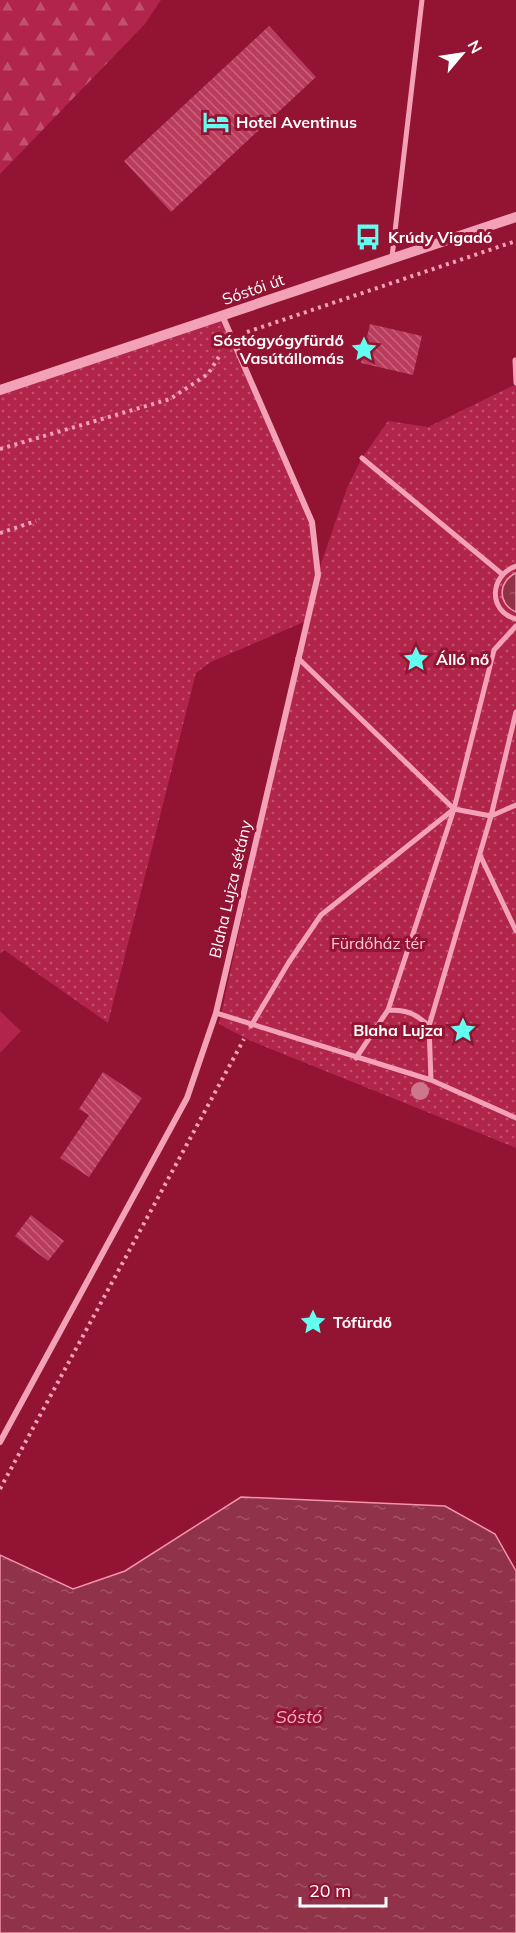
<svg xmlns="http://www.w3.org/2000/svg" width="516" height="1933" viewBox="0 0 516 1933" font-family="Mulish,sans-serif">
<defs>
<pattern id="grass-dots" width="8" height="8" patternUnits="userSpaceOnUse" patternTransform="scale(1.5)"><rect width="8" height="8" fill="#b1254a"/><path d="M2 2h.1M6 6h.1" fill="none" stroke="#c1516e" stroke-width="1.8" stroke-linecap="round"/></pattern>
<pattern id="forest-firs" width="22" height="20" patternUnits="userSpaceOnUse" patternTransform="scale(1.5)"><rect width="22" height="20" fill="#b1254a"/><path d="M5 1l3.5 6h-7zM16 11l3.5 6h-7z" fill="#c1516e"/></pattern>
<pattern id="water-ripples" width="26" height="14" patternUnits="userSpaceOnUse" patternTransform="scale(1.5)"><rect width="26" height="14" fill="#903349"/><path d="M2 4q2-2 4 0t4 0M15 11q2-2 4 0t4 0" fill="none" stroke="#a15264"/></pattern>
<pattern id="building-back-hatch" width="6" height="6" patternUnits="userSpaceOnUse" patternTransform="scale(1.5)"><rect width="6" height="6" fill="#ba3c5c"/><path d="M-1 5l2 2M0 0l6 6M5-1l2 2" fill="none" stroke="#c8637d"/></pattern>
</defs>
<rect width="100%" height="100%" fill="#921332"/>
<path fill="url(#grass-dots)" d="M 222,315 L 312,522 L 318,573 L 347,488 L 362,458 L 388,421 L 428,427 L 516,384 L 516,1148 L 251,1041 L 219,1024 L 306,621 L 211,662 L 196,673 L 108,1023 L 4,950 L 0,954 L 0,390 Z"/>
<path fill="url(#forest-firs)" d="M 0,0 L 161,0 L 145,24 L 0,174 Z"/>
<path fill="#b1254a" d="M 0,1011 L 21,1031 L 0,1053 Z"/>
<path fill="url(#water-ripples)" stroke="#f593ad" stroke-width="1.5" d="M 516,573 L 516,612 C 497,604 498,581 516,573 Z
M 241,1497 L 445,1506 L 495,1534 L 516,1571 L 516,1933 L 0,1933 L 0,1555 L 73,1589 L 125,1571 Z"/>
<path fill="url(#building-back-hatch)" d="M 269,26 L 316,77 L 171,212 L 124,161 Z
M 370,324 L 422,336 L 413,375 L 361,363 Z
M 103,1072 L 142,1098 L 89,1177 L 60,1158 L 89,1115 L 79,1109 Z
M 31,1215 L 64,1241 L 48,1261 L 15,1236 Z"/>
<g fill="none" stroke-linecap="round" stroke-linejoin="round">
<path stroke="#f2a1b6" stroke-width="4" stroke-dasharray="3 4.5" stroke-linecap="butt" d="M 247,332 L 516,241
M 0,449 L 170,399 L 208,374 L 220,355
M 0,533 L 36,521
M 0,1489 L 244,1039"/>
<path stroke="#f2a1b6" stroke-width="5" d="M 392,257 L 422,0
M 515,360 L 516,383
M 362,458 L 502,574
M 516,566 C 490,575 487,611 516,619
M 298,658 L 454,809
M 480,855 L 516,931
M 388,1010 C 407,1010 415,1013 429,1026
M 216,1013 L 431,1080 L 516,1118
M 251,1026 L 289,962 L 321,915 L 454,809 L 491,816 L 516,805
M 356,1058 L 388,1010 L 454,809 L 494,650 L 516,626
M 431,1080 L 429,1026 L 491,816 L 516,712"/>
<path stroke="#f2a1b6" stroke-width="6" d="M 0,1442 L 187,1098 L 216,1013 L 318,575 L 312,522 L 222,315"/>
<path stroke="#f2a1b6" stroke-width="10" d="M 0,390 L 516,217"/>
</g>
<circle fill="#cc778c" cx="420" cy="1091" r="9"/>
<defs>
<g id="hotel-bare" transform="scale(2.07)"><path d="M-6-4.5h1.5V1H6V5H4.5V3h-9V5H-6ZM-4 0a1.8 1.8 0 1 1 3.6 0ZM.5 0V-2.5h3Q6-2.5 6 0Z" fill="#62fff0" stroke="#921332" stroke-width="2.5" paint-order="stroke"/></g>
<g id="bus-bare" transform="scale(2.07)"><path d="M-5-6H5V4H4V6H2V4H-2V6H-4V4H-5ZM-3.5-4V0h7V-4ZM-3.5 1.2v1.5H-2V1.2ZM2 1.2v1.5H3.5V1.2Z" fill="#62fff0" stroke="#921332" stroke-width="2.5" paint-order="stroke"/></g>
<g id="sight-bare" transform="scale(2.07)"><path d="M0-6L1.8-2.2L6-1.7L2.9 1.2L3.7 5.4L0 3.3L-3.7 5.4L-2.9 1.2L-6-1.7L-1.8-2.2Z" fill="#62fff0" stroke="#921332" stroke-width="2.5" paint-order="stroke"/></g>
</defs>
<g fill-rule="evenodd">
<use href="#hotel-bare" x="216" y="122"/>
<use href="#bus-bare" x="368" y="237"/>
<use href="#sight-bare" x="364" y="349"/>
<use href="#sight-bare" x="416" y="659"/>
<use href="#sight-bare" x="463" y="1030"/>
<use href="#sight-bare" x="313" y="1322"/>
</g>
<g text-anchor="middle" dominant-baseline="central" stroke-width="6" stroke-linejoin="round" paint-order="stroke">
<g font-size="16" font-weight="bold" fill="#fff" stroke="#921332" text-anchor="start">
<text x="236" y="122">Hotel Aventinus</text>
<text x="388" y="237">Krúdy Vigadó</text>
<text x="344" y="340" text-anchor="end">Sóstógyógyfürdő<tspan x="344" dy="18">Vasútállomás</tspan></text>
<text x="436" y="659">Álló nő</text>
<text x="443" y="1030" text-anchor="end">Blaha Lujza</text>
<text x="333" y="1322">Tófürdő</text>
</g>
<g font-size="16" fill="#fff" stroke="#921332">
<text transform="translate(253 289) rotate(-19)">Sóstói út</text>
<text transform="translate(230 889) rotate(-77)">Blaha Lujza sétány</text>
</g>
<g font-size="16" fill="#fcc8d6" stroke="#921332">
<text x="378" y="943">Fürdőház tér</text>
</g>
<g font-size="18" font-style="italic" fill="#f9adc1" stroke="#921332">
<text x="299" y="1716">Sóstó</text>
</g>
</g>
<g transform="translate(462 54) rotate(61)" stroke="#921332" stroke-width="4.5" paint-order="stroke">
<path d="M0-4.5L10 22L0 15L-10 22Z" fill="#ffffff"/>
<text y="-9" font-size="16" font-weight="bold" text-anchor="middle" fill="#ffffff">N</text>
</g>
<path d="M300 1897v9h86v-9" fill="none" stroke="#ffffff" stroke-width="3"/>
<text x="309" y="1897" font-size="18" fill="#ffffff" stroke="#921332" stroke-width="4.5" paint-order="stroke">20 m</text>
</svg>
